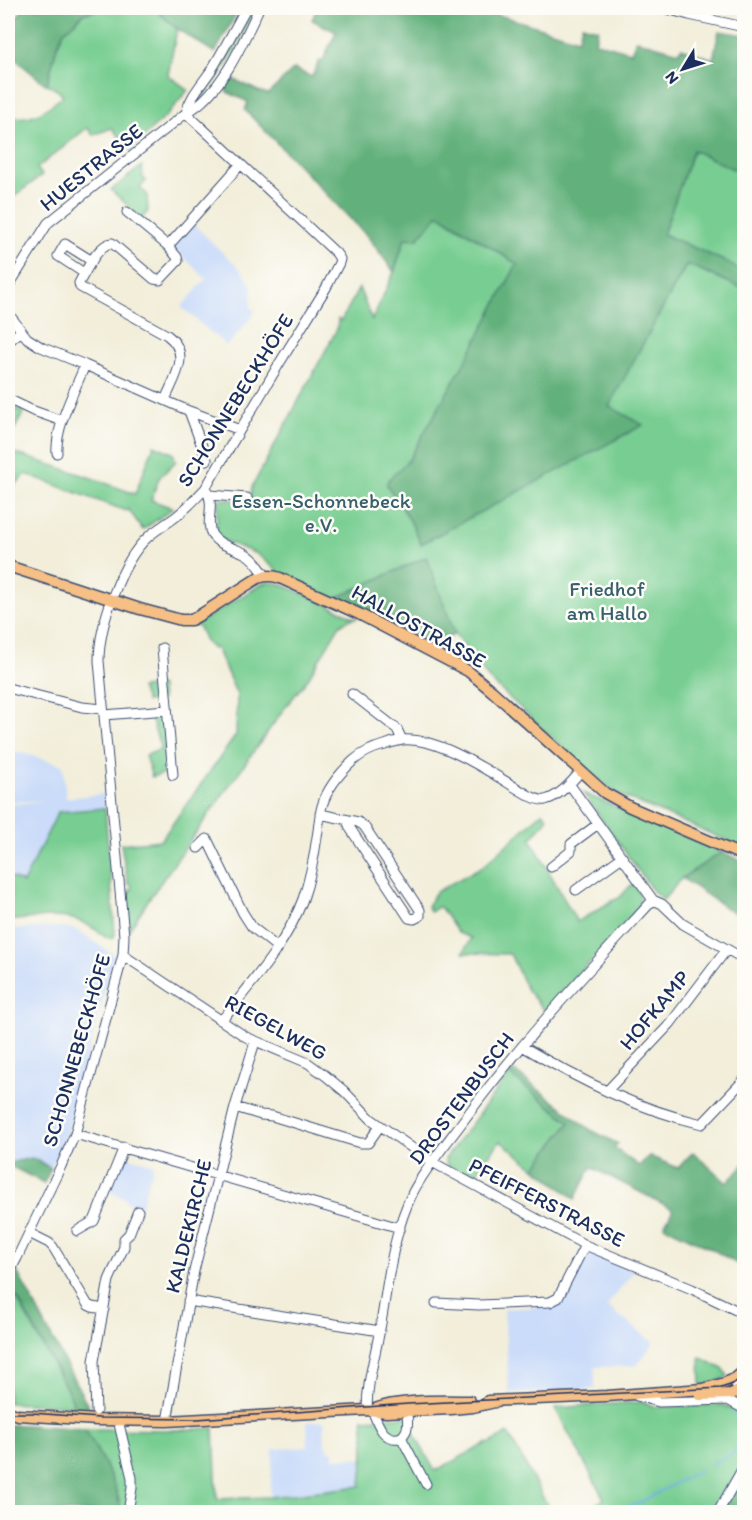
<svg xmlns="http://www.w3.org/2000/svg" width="752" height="1520" viewBox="0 0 752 1520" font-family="Itim,sans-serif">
<rect width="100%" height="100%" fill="#fdfcf7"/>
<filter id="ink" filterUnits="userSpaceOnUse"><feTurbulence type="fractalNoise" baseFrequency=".0167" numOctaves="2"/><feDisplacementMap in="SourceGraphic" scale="12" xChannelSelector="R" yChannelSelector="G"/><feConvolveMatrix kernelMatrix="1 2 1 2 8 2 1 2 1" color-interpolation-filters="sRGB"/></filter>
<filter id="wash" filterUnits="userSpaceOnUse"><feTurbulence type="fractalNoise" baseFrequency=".008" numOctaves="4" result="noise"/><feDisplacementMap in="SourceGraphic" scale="24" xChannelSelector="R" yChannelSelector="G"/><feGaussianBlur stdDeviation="1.35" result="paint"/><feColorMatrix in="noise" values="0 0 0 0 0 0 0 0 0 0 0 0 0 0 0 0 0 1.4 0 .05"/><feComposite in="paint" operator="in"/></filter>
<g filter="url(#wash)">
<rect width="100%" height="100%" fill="#f2eeda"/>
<path fill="#cadcf9" d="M 193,224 L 240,269 L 252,285 L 251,308 L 255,310 L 252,317 L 227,346 L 181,307 L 206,279 L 172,246 Z
M 8,749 L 63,765 L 66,798 L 104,794 L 104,799 L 105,808 L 58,812 L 23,883 L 8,876 L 8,805 L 47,800 L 8,802 Z
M 8,924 L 18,929 L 63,927 L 76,930 L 114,955 L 67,1133 L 51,1168 L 32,1158 L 8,1163 Z
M 123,1155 L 154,1164 L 140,1209 L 126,1202 L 126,1199 L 109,1192 Z
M 592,1253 L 634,1271 L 607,1306 L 654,1343 L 636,1366 L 595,1367 L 595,1389 L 524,1393 L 509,1392 L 504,1309 L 558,1306 L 585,1255 Z
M 324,1421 L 325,1445 L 328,1446 L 328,1451 L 333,1451 L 333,1458 L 359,1458 L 363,1460 L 361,1486 L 270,1497 L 273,1449 L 308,1447 L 307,1422 Z"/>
<path fill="#78ce92" stroke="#4a7e78" stroke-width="1.5" d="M 104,8 L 154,8 L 177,29 L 168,75 L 188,90 L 168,114 L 130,150 L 112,128 L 93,135 L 87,128 L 37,168 L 42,175 L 8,201 L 8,115 C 30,123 46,110 63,96 L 60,92 L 47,84 L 57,46 L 64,31 L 72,25 L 83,14 Z
M 250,8 L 254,8 L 235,50 L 217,78 L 198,102 L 192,103 C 216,74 233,41 250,8 Z
M 693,150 L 744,174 L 744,273 L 726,262 L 663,234 Z
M 142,166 L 143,178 L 146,181 L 140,188 L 147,194 L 148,211 L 142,219 L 111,190 Z
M 438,214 L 517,264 L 470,353 L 408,461 L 387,485 L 410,520 L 421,544 L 642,425 L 608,406 L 687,264 L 744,289 L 744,848 L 618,794 L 602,782 L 573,757 L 488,678 L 455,634 L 426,557 L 334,599 L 280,573 L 257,554 L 220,539 L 216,532 L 218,500 L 222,499 L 250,501 L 252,487 L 337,329 L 338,319 L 341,321 L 359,288 L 372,320 L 394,272 L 405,238 L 417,239 Z
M 8,405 L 24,412 L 8,441 Z
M 154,445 L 173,453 L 176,461 L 159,478 L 151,500 L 173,508 L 143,530 L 128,509 L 126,511 L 26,474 L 8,492 L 8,451 L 89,477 L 135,494 Z
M 269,582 L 280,584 L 316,599 L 356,618 L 348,620 L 340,625 L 307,680 L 284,709 L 207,817 L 149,899 L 129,930 L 129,890 L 132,890 L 131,884 L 128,884 L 121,844 L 161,840 L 236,735 L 237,695 L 216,648 L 213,649 L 205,641 L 199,627 L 194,625 L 262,584 Z
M 161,686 L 162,700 L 146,702 L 141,688 Z
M 150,715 L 161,715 L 164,718 L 169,772 L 152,777 L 145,756 L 161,749 Z
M 583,793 L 722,852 L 682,878 L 663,900 L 653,891 Z
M 105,808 L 115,934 L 114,937 L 108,938 C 99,932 90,925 79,921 C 59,913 29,919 8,921 L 8,876 L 23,883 L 58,812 Z
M 543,812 L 548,818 L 531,839 L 577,922 L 612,901 L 619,898 L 633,883 C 642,892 642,901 636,912 L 545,1011 L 527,990 L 510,954 L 463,953 L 471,938 L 458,933 L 441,908 L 438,907 L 431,912 L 427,906 L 436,892 L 483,866 Z
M 509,1074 L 570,1122 L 535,1168 L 500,1141 L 472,1179 L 448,1166 L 446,1164 L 445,1159 Z
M 8,1295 L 16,1297 L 72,1399 L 73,1406 L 8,1403 Z
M 700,1357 L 723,1369 L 728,1376 L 719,1381 L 701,1386 Z
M 641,1402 L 657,1407 L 723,1405 L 732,1409 L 733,1408 L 742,1415 L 744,1414 L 744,1512 L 129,1512 L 120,1508 C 115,1480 99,1454 85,1429 L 179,1430 L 214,1428 L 217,1499 L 270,1497 L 361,1486 L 365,1441 L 363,1419 L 412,1416 L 412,1430 L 435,1471 L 487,1443 L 489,1444 L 508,1433 L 551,1512 L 582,1510 L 588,1509 L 604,1499 L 555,1408 Z"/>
<path fill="#62b17c" stroke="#3e706d" stroke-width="1.5" d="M 24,8 L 104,8 L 83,14 L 72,25 L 64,31 L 57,46 L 47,84 L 45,84 L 8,53 L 8,29 Z
M 154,8 L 222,8 L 236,14 L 215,53 L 177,29 Z
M 317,8 L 476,8 L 578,39 L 582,25 L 598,29 L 595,42 L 631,52 L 636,40 L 679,52 L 681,48 L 713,59 L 719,31 L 744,35 L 744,174 L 693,150 L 663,234 L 726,262 L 744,273 L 744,289 L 687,264 L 609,406 L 643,425 L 421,544 L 410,520 L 387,485 L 388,480 L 408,461 L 470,353 L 517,264 L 439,214 L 417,239 L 405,238 L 394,272 L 368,237 L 245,110 L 248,102 L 227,92 L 222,83 L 227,76 L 258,91 L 268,94 L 294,69 L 312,77 L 319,61 L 322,62 L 336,32 L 312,20 Z
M 426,557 L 455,634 L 437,645 L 334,599 Z
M 722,852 L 744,862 L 744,918 L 723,906 L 682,878 Z
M 513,1070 L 591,1130 L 618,1144 L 614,1148 L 639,1166 L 649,1156 L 678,1168 L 693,1152 L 727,1183 L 744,1164 L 744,1268 L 712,1249 L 664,1226 L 673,1209 L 591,1167 L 575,1199 L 535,1168 L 570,1122 L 509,1074 Z
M 32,1158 L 51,1168 L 44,1183 L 8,1165 L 8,1163 Z
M 8,1253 L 12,1262 L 90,1410 L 74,1409 L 72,1399 L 17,1297 L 8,1295 Z
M 8,1425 L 26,1425 L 85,1429 C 97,1451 121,1488 120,1512 L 8,1512 Z
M 744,1475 L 744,1512 L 722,1512 Z"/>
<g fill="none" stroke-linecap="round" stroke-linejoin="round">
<path stroke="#69afdf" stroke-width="2" d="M 733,1411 L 741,1421 L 744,1429
M 717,1461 C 728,1456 739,1451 744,1440
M 712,1464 L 716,1462
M 622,1509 L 639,1503 L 702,1469"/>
</g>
</g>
<g filter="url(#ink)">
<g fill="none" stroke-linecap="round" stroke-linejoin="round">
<g stroke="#3b4c71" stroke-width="11">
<path id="minor" d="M 663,8 L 689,15 L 744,27
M 186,113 C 190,96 202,84 212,69 C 224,49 235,28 246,8
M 127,212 L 168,246
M 84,273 L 58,256 L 65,244 L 92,261
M 8,287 L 48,223 L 186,113 C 221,94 243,43 259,8
M 8,313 L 27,338 L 41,347 L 85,365 L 189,411 L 240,430
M 8,342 L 21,331
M 8,399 L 31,410 L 62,421
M 165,400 C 175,376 192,354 167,335 L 80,287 L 79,283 C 86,271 98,244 112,243 L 154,279 L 160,280 L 178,261 L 177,257 L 168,246 L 240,165
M 189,411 L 207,460
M 57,453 C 55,427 75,390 85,365
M 205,489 C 217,504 204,521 212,535 C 219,546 236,548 246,554 C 255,559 259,567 265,575
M 210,495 L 247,498
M 162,648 L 173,775
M 8,688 L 82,707 L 103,709
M 352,694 L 397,729 L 402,740
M 104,715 L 167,710
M 570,785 L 653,900 L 662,904 L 683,924 L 744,959
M 320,814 L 358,822 L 364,826 L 420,910 L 420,916 L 414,919 L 409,918 L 350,828 L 347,820
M 198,848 L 207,839 L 243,913 L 252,927 L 278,948
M 551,867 L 571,851 L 571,844 L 598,824
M 576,890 L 622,857
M 123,955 L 246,1037 L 308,1063 L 326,1076 L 344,1091 L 371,1119 L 432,1162 L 585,1245 L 692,1289 L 744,1314
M 222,1020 C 252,982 286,945 303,899 C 310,879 314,858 317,837 C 319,827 319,816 322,806 C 327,789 340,773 353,761 C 362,753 372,748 385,745 C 390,743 397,741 402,740 C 443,737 496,777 530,796 C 535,798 540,801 545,800 C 558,797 572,782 580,772
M 522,1046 C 579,1080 637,1109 702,1124 L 744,1080
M 607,1091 L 670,1024 L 727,949
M 235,1107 L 261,1115 L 272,1116 L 360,1143 L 368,1143 L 380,1126
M 75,1134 L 400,1228
M 77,1231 L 94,1221 L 124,1147
M 29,1233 L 49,1243 L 53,1247 L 88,1305 L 92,1307 L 104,1309
M 8,1275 L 17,1258 L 61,1166 L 75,1134 L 123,955 L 124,936 L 119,880 L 99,661 C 99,626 121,561 148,537 C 157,529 168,523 178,515 C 188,507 196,498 205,489 L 279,364 L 326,288 L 339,263 L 340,259 L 336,253 L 186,113
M 188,1301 L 380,1331
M 436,1303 L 479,1305 L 550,1302 L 558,1298 L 585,1245
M 734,1379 L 744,1403
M 637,1396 L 659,1402 L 728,1400 L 744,1409
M 367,1410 C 367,1381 375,1357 380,1329 C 388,1284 392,1234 413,1192 C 427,1165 448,1142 466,1117 C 523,1040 589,970 653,900
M 372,1410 C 375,1417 378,1426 383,1432 C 389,1439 401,1442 406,1431 C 409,1426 407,1417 407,1412
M 96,1411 L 94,1361 L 109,1280 L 124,1247 L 124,1239 L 129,1234 L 138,1211
M 118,1420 L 132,1478 L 132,1488 L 128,1512
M 167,1421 L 194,1271 L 235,1107 L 255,1042
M 401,1437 L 426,1484
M 718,1512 L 744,1466"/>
</g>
<g stroke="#3b4c71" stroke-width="13">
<path id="major" d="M 8,566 L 140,609 L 181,620 L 191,620 L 200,615 L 258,578 C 266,575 272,575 280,578 L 359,614 L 468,671 L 492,691 L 605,793 L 630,807 L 744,856
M 700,1395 L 731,1394 L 744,1389
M 488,1401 L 607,1396 L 703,1389 L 725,1383 L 736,1378 L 744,1371
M 375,1409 C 398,1399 444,1401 470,1401
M 8,1412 L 18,1415 L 97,1420 L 167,1421 L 367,1410 L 386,1412 L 451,1409 L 473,1407 L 495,1402"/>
</g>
<use href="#minor" stroke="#fff" stroke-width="9"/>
<use href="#major" stroke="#f5bf86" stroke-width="10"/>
<path stroke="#1b2f5e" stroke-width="1.5" d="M 8,1413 L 32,1413 L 99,1418 L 197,1419 L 408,1404 L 721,1388 L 730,1385 L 744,1377"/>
</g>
</g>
<g text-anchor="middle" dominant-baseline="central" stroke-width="5" stroke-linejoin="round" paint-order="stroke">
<g font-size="21" fill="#1b2f5e" stroke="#fdfcf7">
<text transform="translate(91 167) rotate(-39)">HUESTRASSE</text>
<text transform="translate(235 400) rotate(-58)">SCHONNEBECKHÖFE</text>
<text transform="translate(419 626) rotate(29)">HALLOSTRASSE</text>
<text transform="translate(654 1010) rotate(-50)">HOFKAMP</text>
<text transform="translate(276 1027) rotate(29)">RIEGELWEG</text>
<text transform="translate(76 1050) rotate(-74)">SCHONNEBECKHÖFE</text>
<text transform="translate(461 1098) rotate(-53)">DROSTENBUSCH</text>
<text transform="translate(547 1202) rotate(27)">PFEIFFERSTRASSE</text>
<text transform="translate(188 1226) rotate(-76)">KALDEKIRCHE</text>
</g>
<g font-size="21" fill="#375f6e" stroke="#fdfcf7">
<text x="321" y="500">Essen-Schonnebeck<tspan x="321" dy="24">e.V.</tspan></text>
<text x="607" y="588">Friedhof<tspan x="607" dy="24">am Hallo</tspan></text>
</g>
</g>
<rect width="752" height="1520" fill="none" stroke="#fdfcf7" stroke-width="30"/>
<g transform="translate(683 69) rotate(232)" stroke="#fdfcf7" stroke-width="4.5" paint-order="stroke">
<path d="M0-4.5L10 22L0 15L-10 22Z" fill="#1b2f5e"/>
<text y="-9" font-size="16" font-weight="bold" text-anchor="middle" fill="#1b2f5e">N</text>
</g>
</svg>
